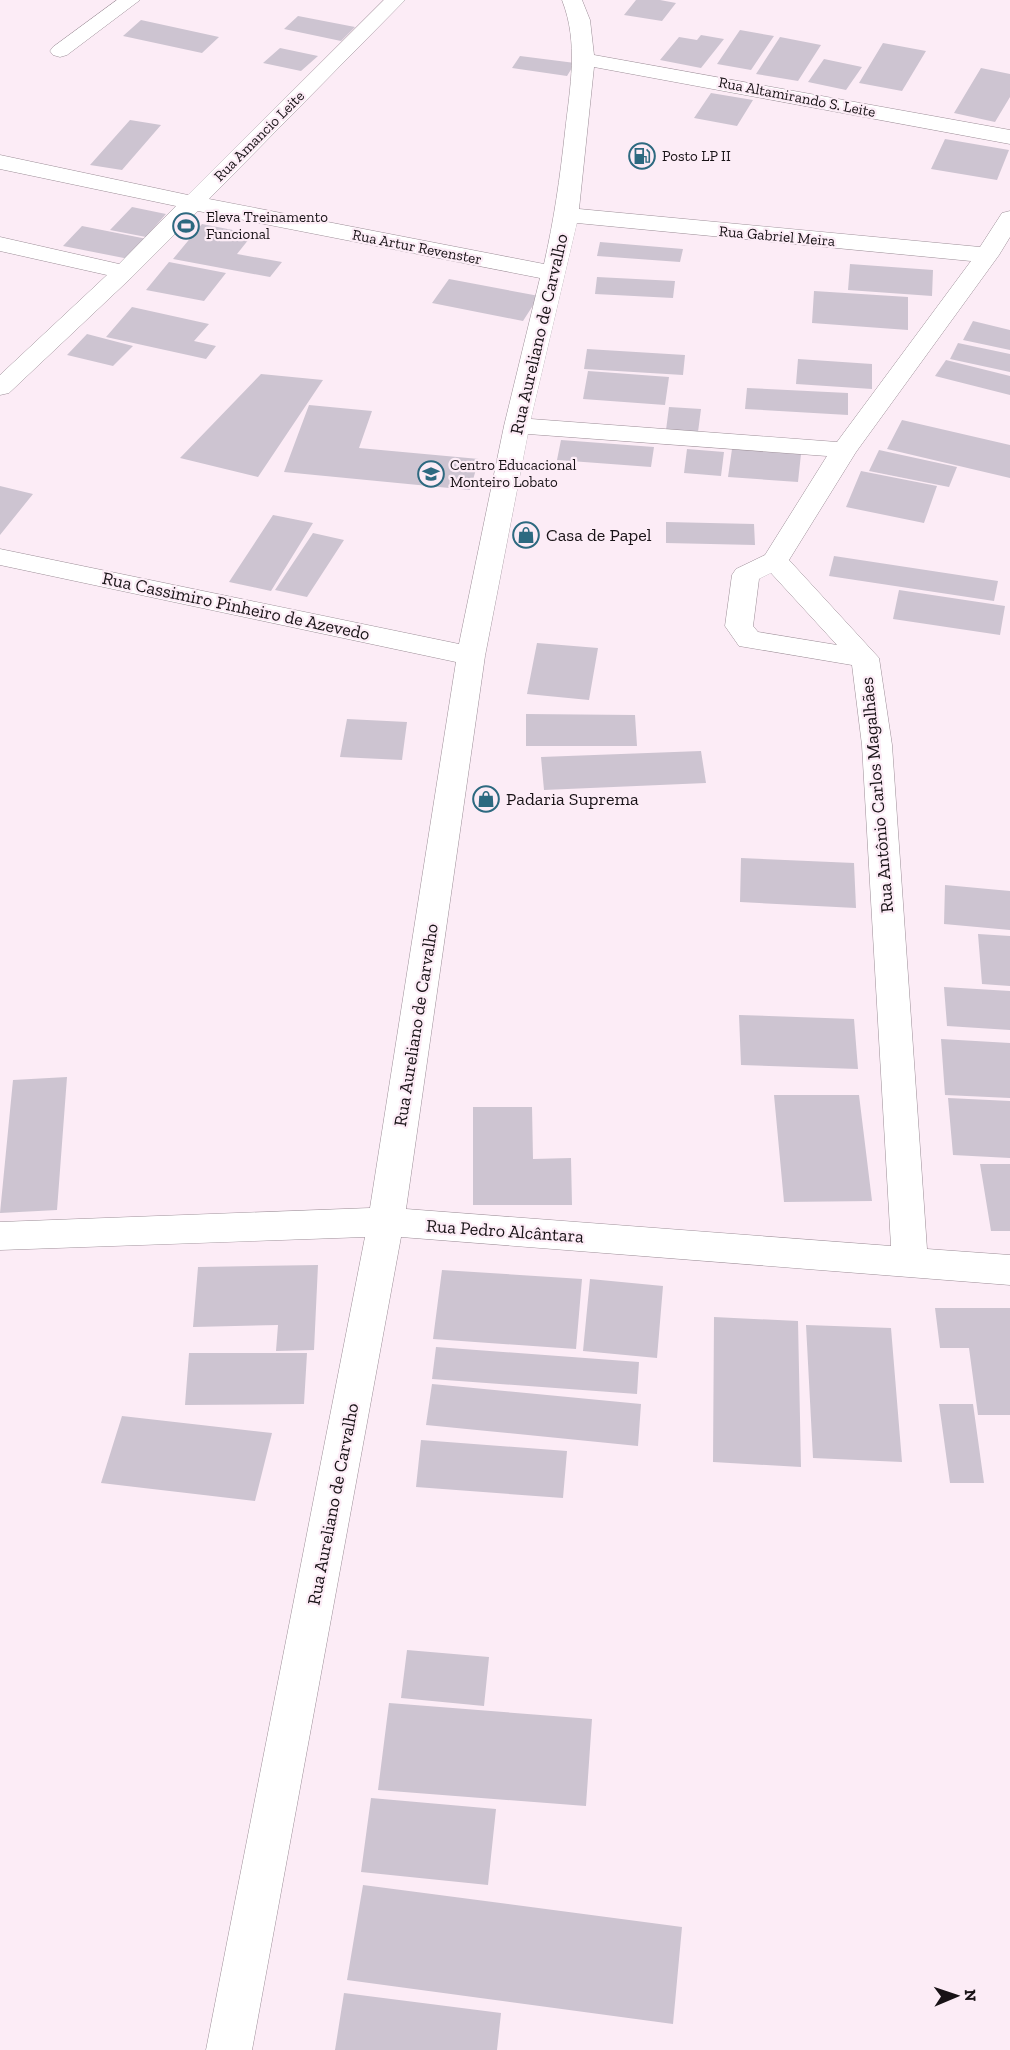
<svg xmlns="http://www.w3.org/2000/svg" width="1010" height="2050" viewBox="0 0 1010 2050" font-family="'Zilla Slab',serif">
<rect width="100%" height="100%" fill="#fcecf6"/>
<path fill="#cdc4d1" d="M 636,0 L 660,0 L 676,3 L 662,21 L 624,15 Z
M 298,16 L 355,27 L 341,41 L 284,29 Z
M 141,20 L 219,37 L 202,53 L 123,36 Z
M 740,30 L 774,36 L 751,70 L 717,64 Z
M 701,35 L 724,39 L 701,68 L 660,60 L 679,37 L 697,40 Z
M 780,37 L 821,45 L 798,81 L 756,74 Z
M 883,43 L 926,51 L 902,91 L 859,83 Z
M 280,48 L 318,56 L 301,71 L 263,63 Z
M 520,56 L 575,63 L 567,76 L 512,68 Z
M 824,59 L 862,67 L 846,90 L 808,82 Z
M 981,68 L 1010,74 L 1010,97 L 995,122 L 954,113 Z
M 711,93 L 753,100 L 737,126 L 694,118 Z
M 130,120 L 161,125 L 122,170 L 90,165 Z
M 945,139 L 1009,150 L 997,180 L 931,169 Z
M 132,207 L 166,214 L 146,237 L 110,230 Z
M 202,224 L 253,234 L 237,254 L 282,262 L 270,277 L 173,259 Z
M 82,226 L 147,239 L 129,259 L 63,246 Z
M 600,242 L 683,249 L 680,262 L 597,256 Z
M 169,262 L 226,273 L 204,301 L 146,290 Z
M 850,264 L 933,270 L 932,296 L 848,290 Z
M 597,277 L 675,281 L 673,298 L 595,294 Z
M 449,279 L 539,296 L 523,321 L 432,303 Z
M 814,291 L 908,297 L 908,330 L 812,323 Z
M 132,307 L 209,324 L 194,341 L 216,346 L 206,359 L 106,337 Z
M 973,321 L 1010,330 L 1010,350 L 963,340 Z
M 87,334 L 133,346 L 113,366 L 67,355 Z
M 958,343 L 1010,354 L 1010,372 L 950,359 Z
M 587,349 L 685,355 L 683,375 L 584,369 Z
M 798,359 L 872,364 L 872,389 L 796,384 Z
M 946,360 L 1010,376 L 1010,395 L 935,376 Z
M 588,371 L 669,377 L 665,405 L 583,399 Z
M 261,374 L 323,380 L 258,477 L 180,458 Z
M 747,388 L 848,393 L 848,415 L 745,409 Z
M 309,405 L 372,411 L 359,448 L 479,459 L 470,490 L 284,472 Z
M 669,407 L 701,409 L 698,432 L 666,430 Z
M 902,420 L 1010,445 L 1010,478 L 887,449 Z
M 561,440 L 654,447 L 651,467 L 557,460 Z
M 687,449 L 724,452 L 721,476 L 684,473 Z
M 732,449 L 801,454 L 798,482 L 728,477 Z
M 879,450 L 957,467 L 949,487 L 869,471 Z
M 861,471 L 937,486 L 924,523 L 846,507 Z
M 0,486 L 33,494 L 0,535 Z
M 273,515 L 313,523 L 271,591 L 229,582 Z
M 666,522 L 754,524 L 755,545 L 666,543 Z
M 313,533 L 344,540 L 307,597 L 275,590 Z
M 834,556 L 998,581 L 994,601 L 829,576 Z
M 899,590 L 1005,606 L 1000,635 L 893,619 Z
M 537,643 L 598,648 L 589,700 L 527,694 Z
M 526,714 L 635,715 L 637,746 L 526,746 Z
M 347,719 L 407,722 L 402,760 L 340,757 Z
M 701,751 L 706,783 L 544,790 L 541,757 Z
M 741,858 L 854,863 L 856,908 L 740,902 Z
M 945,885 L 1010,891 L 1010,930 L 944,924 Z
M 978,934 L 1010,936 L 1010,986 L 982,984 Z
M 944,987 L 1010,991 L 1010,1030 L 947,1026 Z
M 739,1015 L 854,1019 L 858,1069 L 741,1065 Z
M 941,1039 L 1010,1043 L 1010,1098 L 945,1095 Z
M 67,1077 L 57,1210 L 0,1213 L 13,1080 Z
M 774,1095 L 859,1095 L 872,1201 L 784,1202 Z
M 948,1098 L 1010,1101 L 1010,1158 L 953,1155 Z
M 473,1107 L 532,1107 L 533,1159 L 571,1158 L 572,1205 L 473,1205 Z
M 980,1164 L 1010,1164 L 1010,1231 L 991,1231 Z
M 318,1265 L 314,1350 L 276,1351 L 278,1325 L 193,1327 L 198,1267 Z
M 442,1270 L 582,1279 L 576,1349 L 433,1339 Z
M 590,1279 L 663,1286 L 657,1358 L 583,1351 Z
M 935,1308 L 1010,1308 L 1010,1415 L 978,1415 L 969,1348 L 940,1348 Z
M 714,1317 L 798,1321 L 801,1467 L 713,1462 Z
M 806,1325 L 891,1328 L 902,1462 L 813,1458 Z
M 436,1347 L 639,1362 L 637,1394 L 432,1379 Z
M 189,1353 L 307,1353 L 304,1404 L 185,1405 Z
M 432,1384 L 641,1404 L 638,1446 L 426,1425 Z
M 939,1404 L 973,1404 L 984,1483 L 950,1483 Z
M 122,1416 L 272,1433 L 255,1501 L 101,1483 Z
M 421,1440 L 567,1451 L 563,1498 L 416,1487 Z
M 407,1650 L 489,1657 L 484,1706 L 401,1698 Z
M 389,1703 L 592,1719 L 586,1806 L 378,1790 Z
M 371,1798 L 496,1809 L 488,1885 L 361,1872 Z
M 363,1885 L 682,1927 L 673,2024 L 347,1980 Z
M 344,1993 L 501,2013 L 497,2050 L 335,2050 Z"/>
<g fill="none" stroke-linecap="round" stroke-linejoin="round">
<g stroke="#9c8e97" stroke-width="1">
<path id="minor" d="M 117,0 L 140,0 L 67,55 L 60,57 L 53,55 L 50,51 L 53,47 Z
M 384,0 L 405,0 L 209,199 L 544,264 C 554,220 560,178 565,132 C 570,87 579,43 562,0 L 582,0 L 590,20 L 594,55 L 1010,130 L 1010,144 L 594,67 L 579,209 L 980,247 L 1002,213 L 1010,211 L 1010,237 L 999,255 L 856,452 L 789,560 L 879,658 L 892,745 L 927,1249 L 1010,1255 L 1010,1285 L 401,1237 L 252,2050 L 206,2050 L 365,1237 L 0,1250 L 0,1222 L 370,1208 L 456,662 L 0,565 L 0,549 L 459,644 L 504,426 L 540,278 L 198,211 L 132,277 L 9,393 L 0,395 L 0,375 L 107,275 L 0,251 L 0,237 L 119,264 L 176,206 L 0,169 L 0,155 L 188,195 ZM 577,223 L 971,261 L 837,442 L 531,419 ZM 528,434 L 827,456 L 765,555 L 736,569 L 732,575 L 725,626 L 739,646 L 852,665 L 862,745 L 891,1246 L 406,1209 L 485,656 ZM 771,573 L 837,645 L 758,632 L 753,626 L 759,579 Z"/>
</g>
<use href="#minor" fill="#fff" fill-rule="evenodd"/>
</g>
<defs>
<g id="fuel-ring" transform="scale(1.35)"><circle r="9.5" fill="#fcecf6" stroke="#2d6980" stroke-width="1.5"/><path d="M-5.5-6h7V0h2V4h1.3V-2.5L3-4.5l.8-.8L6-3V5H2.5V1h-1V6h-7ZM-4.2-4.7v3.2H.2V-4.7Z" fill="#2d6980"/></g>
<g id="stadium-ring" transform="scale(1.35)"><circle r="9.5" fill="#fcecf6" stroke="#2d6980" stroke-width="1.5"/><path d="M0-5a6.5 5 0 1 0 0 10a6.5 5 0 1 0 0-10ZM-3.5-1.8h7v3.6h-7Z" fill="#2d6980"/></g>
<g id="school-ring" transform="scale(1.35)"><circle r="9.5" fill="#fcecf6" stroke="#2d6980" stroke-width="1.5"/><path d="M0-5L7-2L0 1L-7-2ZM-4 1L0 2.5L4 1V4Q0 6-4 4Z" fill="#2d6980"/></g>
<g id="shop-ring" transform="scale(1.35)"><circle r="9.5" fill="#fcecf6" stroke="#2d6980" stroke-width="1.5"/><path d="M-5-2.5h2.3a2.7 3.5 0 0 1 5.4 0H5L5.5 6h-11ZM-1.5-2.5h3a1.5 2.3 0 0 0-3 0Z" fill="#2d6980"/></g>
</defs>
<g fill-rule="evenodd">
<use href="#fuel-ring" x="642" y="156"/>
<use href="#stadium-ring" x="186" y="226"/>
<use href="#school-ring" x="431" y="474"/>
<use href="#shop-ring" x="526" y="535"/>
<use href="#shop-ring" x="486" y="799"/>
</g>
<g text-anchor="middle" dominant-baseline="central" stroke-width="4.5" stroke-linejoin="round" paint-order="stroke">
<g font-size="15" fill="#181216" stroke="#fcecf6">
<text transform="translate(797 97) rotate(11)">Rua Altamirando S. Leite</text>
<text transform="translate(259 136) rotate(-45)">Rua Amancio Leite</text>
<text transform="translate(777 236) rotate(5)">Rua Gabriel Meira</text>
<text transform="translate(417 247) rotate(11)">Rua Artur Revenster</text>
</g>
<g font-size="15" fill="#181216" stroke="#fcecf6" text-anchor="start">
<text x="662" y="156">Posto LP II</text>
<text x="206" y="217">Eleva Treinamento<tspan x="206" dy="17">Funcional</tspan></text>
<text x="450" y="465">Centro Educacional<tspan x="450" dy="17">Monteiro Lobato</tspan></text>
</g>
<g font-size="18" fill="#181216" stroke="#fcecf6">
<text transform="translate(539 334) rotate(-77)">Rua Aureliano de Carvalho</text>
<text transform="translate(236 606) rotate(12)">Rua Cassimiro Pinheiro de Azevedo</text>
<text transform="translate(877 795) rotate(-95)">Rua Antônio Carlos Magalhães</text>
<text transform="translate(416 1025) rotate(-81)">Rua Aureliano de Carvalho</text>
<text transform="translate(505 1231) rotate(4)">Rua Pedro Alcântara</text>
<text transform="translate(333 1504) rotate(-79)">Rua Aureliano de Carvalho</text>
</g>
<g font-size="18" fill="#181216" stroke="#fcecf6" text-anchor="start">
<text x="546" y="535">Casa de Papel</text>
<text x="506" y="799">Padaria Suprema</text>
</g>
</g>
<g transform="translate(956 1996) rotate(88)" stroke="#fcecf6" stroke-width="4.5" paint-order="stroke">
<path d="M0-4.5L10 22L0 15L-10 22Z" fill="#181216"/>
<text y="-9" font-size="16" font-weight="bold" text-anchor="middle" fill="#181216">N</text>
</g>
</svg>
